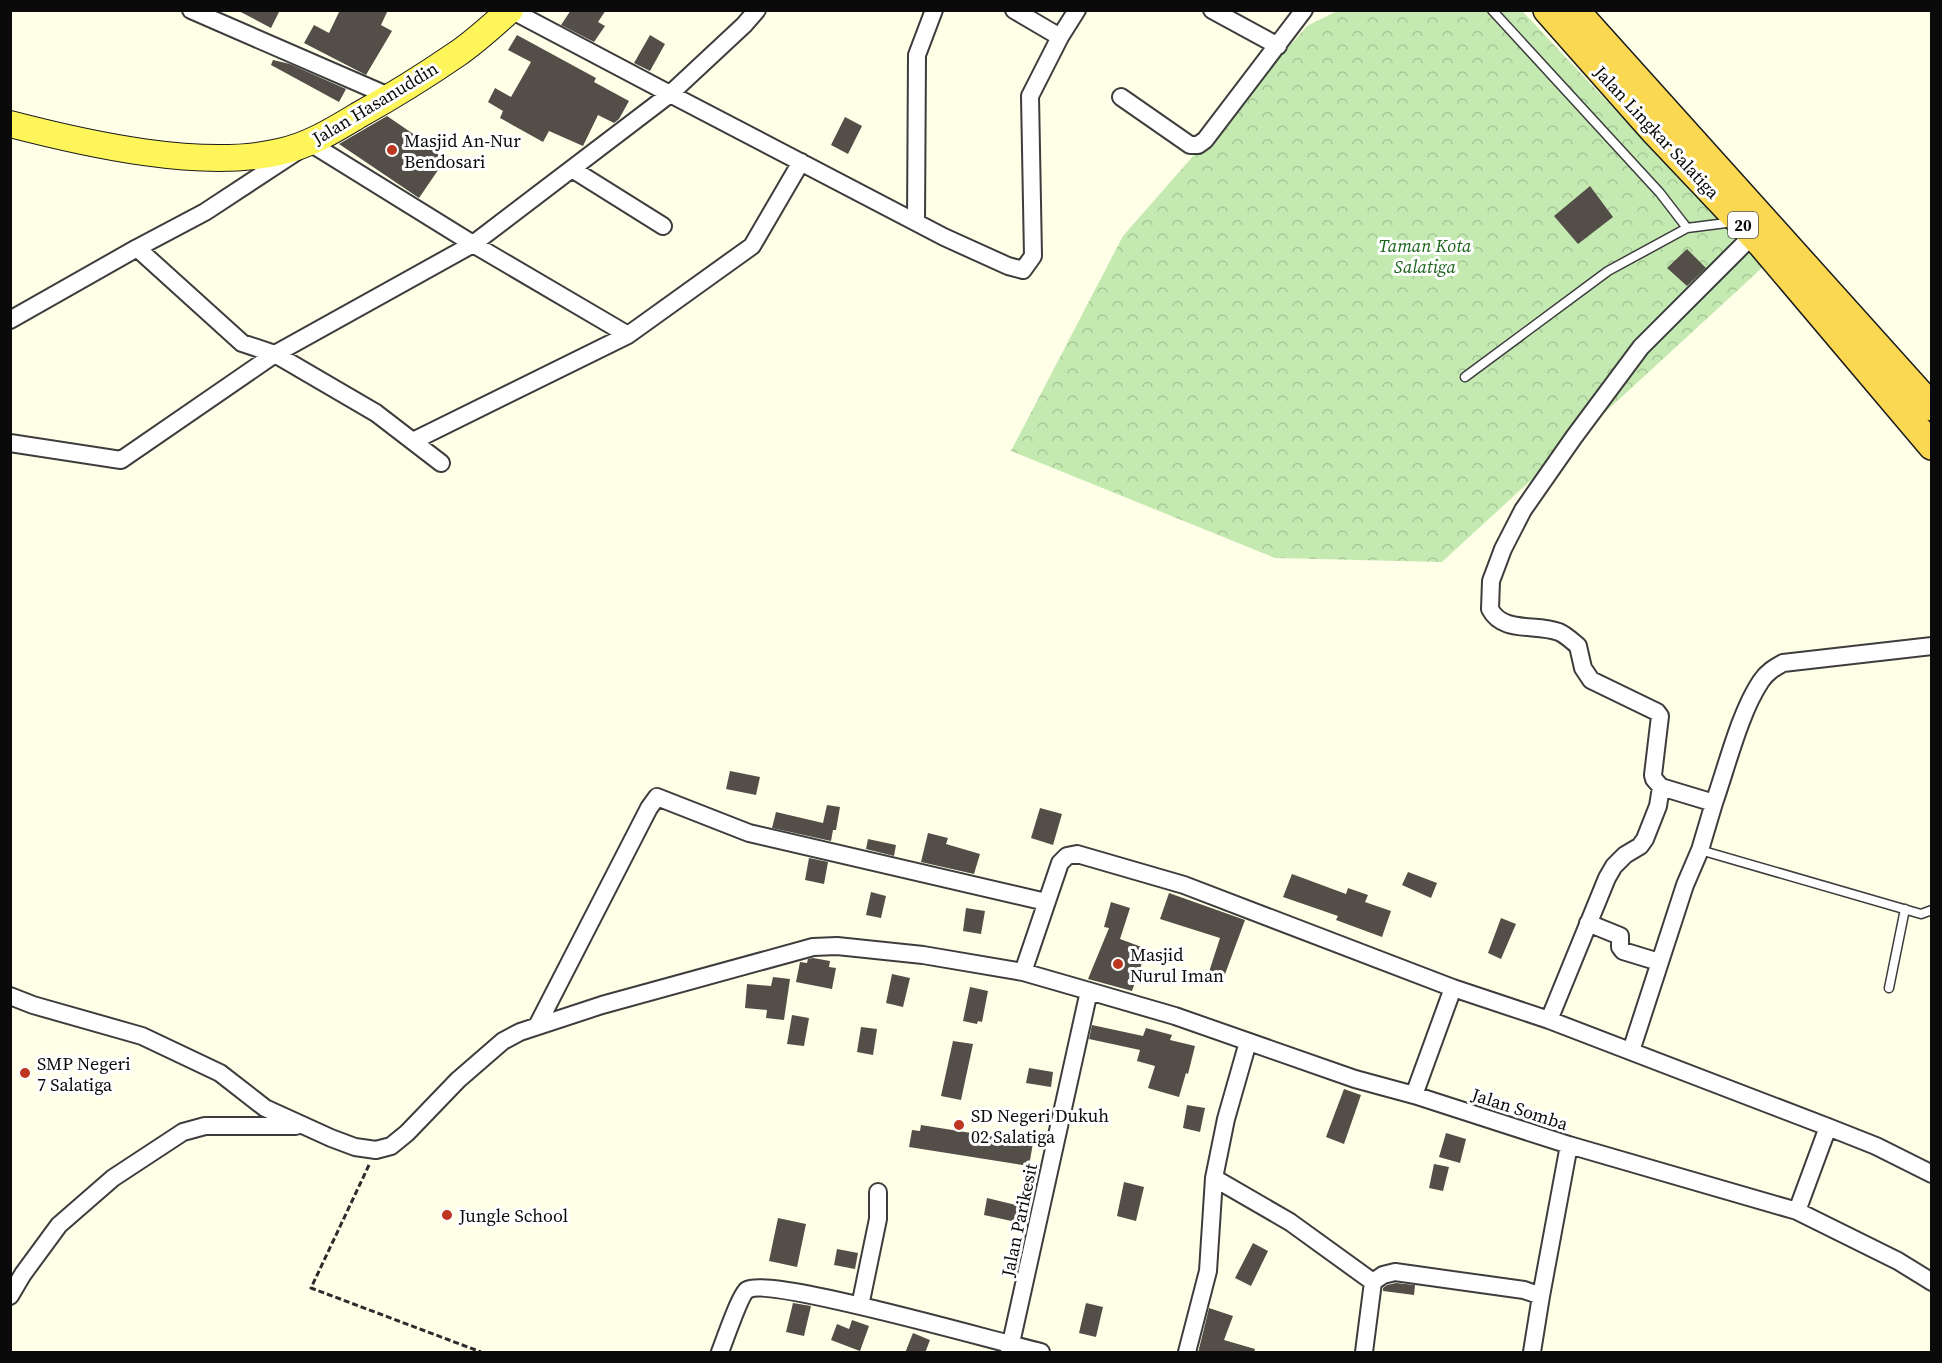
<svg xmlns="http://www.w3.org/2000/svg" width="1942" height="1363" viewBox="0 0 1942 1363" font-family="'Source Serif 4',serif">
<defs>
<pattern id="park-crowns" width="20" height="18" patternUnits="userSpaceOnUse" patternTransform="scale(1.5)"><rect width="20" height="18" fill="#c4eab1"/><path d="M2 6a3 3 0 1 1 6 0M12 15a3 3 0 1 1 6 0" fill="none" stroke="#a7c797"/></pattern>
</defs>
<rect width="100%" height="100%" fill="#ffffe8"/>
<path fill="url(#park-crowns)" d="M 1337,11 L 1522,11 L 1763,267 L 1442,562 L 1275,558 L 1011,451 L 1123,236 L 1307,26 Z"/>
<path fill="#534e47" d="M 237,10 L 280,10 L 271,28 Z
M 340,10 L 388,10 L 381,25 L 392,31 L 366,75 L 304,43 L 314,25 L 329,33 Z
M 571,10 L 606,10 L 598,22 L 605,26 L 594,42 L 561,25 Z
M 517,35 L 596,78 L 594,82 L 629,101 L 619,119 L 614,123 L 598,115 L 583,146 L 549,131 L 543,142 L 500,118 L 503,111 L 488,102 L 495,88 L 511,97 L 531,62 L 508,50 Z
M 650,35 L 665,44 L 650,71 L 634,63 Z
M 273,60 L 290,64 L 346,89 L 339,102 L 271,65 Z
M 387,116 L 447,157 L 419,198 L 339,144 Z
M 845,117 L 862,126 L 848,154 L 831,145 Z
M 1590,186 L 1613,217 L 1578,244 L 1554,216 Z
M 1687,249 L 1706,268 L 1687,286 L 1667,268 Z
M 730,771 L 760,777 L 756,795 L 726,789 Z
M 827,805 L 840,807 L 836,830 L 833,830 L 831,841 L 772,828 L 776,812 L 823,823 Z
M 1040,808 L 1062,814 L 1053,845 L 1031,838 Z
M 928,833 L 948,838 L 946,844 L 980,854 L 974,874 L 921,862 Z
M 868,839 L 896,845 L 894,856 L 866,849 Z
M 809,858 L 828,862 L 824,884 L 805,880 Z
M 1408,872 L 1437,883 L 1431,898 L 1402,885 Z
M 1292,874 L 1346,894 L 1348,888 L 1368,895 L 1365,902 L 1391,911 L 1382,937 L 1336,920 L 1338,916 L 1283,897 Z
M 871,892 L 886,896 L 881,918 L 866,915 Z
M 1169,893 L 1245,920 L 1224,977 L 1209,972 L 1220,938 L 1160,919 Z
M 1111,902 L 1130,908 L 1120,939 L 1147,949 L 1132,991 L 1088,979 L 1109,928 L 1104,927 Z
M 966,908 L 985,911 L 981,934 L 963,931 Z
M 1501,918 L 1516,924 L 1501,959 L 1488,953 Z
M 813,958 L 830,961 L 829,967 L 836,968 L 832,989 L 796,982 L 800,962 L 807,963 L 808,959 Z
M 892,974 L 910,978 L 903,1007 L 886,1003 Z
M 773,977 L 790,979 L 784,1020 L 766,1018 L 767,1010 L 745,1008 L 747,984 L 771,986 Z
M 970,987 L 988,991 L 982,1022 L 978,1021 L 977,1024 L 963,1021 Z
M 792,1015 L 809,1018 L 804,1046 L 787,1044 Z
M 1092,1025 L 1143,1036 L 1146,1028 L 1172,1035 L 1170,1040 L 1195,1046 L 1188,1074 L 1186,1073 L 1179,1097 L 1148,1088 L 1155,1066 L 1137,1061 L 1140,1050 L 1089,1039 Z
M 861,1027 L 877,1029 L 873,1055 L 857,1052 Z
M 953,1041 L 973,1044 L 961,1100 L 941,1096 Z
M 1029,1068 L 1053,1072 L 1051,1087 L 1026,1083 Z
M 1344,1089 L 1361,1095 L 1344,1144 L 1326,1137 Z
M 1187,1105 L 1205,1108 L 1200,1132 L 1183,1128 Z
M 921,1125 L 1033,1143 L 1029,1166 L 909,1147 L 912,1130 L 920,1131 Z
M 1446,1133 L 1466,1139 L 1460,1163 L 1439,1157 Z
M 1434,1164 L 1449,1167 L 1443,1191 L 1429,1188 Z
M 1124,1182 L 1144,1187 L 1136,1221 L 1117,1216 Z
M 987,1198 L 1020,1206 L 1016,1222 L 984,1215 Z
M 778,1218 L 806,1224 L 797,1267 L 769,1261 Z
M 1253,1243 L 1268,1251 L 1251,1286 L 1235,1278 Z
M 837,1249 L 858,1253 L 855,1269 L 834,1265 Z
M 1396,1283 L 1415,1285 L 1414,1295 L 1383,1291 L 1383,1288 L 1387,1285 Z
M 793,1303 L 811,1306 L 804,1336 L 786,1332 Z
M 1086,1303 L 1103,1307 L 1096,1337 L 1079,1333 Z
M 1209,1308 L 1233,1316 L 1224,1340 L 1255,1349 L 1254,1353 L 1198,1353 Z
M 852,1320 L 869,1326 L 860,1351 L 831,1340 L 837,1324 L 849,1329 Z
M 913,1333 L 930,1340 L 925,1353 L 905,1353 Z"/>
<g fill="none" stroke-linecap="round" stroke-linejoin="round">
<g stroke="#3d3d3d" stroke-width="11">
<path id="service" d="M 1492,10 L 1660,193 L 1687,228 L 1734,222
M 1465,377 L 1608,271 L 1687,228
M 1700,850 L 1921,914 L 1932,910
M 1889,988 L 1905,909"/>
</g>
<g stroke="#3d3d3d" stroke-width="20">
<path id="minor" d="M 191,10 L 391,97
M 511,10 L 670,94 L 744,25 L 757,10
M 1014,10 L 1060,37
M 1212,10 L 1278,46
M 1121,97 L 1190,145 L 1198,145 L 1205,140 L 1304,10
M 572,169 L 663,226
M 916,222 L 917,55 L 934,10
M 137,248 L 242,343 L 275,354 L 376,413 L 441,463
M 10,320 L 137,248 L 205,212 L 310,143 L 473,244 L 628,335
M 413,441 L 628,335 L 752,246 L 801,162
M 10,443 L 121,460 L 275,354 L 473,244 L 670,94 L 944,237 L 1008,266 L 1023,270 L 1033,256 L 1030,96 L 1060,37 L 1077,10
M 1714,803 C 1727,766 1740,712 1761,681 C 1767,672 1774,668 1783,663 L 1932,646
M 1588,923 L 1620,936 L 1620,947 L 1623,951 L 1659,962
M 1023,972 L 1060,863 L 1067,856 L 1077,854 L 1184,885 L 1453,988 L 1549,1020 L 1828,1127 L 1876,1146 L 1932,1174
M 10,996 L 33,1005 L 142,1036 L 220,1073 L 265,1108 L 331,1138 L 355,1147 L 376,1150 L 391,1146 L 407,1133 L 458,1080 L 503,1041 L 520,1032 L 602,1005 L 813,947 L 837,946 L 923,955 L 1023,972 L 1089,991 L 1175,1016 L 1355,1079 L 1414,1095 L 1569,1145 L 1797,1211 L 1898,1261 L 1932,1282
M 1549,1020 L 1607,878 L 1614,866 L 1625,855 L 1640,846 L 1645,839 L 1658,806 L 1661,787 L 1654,779 L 1653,775 L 1660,716 L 1657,712 L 1591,680 L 1583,668 L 1578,646 C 1572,641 1566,635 1559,632 C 1536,623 1503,634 1490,609 L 1491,581 L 1503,549 L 1523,510 L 1574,437 L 1641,347 L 1753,235
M 537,1026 L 649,808 L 657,797 L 749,833 L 1046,902
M 1631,1051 L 1685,885 L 1700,850 L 1714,803 L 1661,787
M 1414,1095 L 1453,988
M 1214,1178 L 1226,1119 L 1248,1042
M 1797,1211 L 1828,1127
M 10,1296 L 23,1274 L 59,1225 L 113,1178 L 183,1132 L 205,1126 L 296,1126
M 1541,1296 L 1569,1145
M 860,1306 L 878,1219 L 878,1192
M 720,1352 C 724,1342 740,1295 747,1290 C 770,1276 1001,1343 1041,1352
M 1009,1352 L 1089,991
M 1187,1352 L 1208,1271 L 1214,1178 L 1290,1222 L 1373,1282
M 1364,1352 L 1373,1282 L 1383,1275 L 1395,1272 L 1524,1290 L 1541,1296 L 1532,1352"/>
</g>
<g stroke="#1b1b1b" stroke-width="28">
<path id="primary" d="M 10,124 C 87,144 202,170 279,152 C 308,146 332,131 357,116 C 391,97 425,76 457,54 C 476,41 493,25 510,10"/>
</g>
<g stroke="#1b1b1b" stroke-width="30">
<path id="trunk" d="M 1547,10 L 1655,132 L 1762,245 L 1932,446
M 1575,10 L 1932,407"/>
</g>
<path stroke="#2c2c2c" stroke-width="3" stroke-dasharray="6 3" stroke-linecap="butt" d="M 369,1165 L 311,1288 L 481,1352"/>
<use href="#service" stroke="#fff" stroke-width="8"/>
<use href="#minor" stroke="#fff" stroke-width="16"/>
<use href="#primary" stroke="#fdf55a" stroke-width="26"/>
<use href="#trunk" stroke="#fbd852" stroke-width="27"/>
</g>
<g fill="#bd361f" stroke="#fff" stroke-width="2">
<circle cx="392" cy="150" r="6"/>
<circle cx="1118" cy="964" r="6"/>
<circle cx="25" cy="1073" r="6"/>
<circle cx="959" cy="1125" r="6"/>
<circle cx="447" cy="1215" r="6"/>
</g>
<g text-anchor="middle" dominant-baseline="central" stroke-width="6" stroke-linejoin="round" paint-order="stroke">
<rect fill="#fff" stroke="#545454" stroke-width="1.5" x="1728" y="212" width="30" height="26" rx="4.5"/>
<g font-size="16" font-weight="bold" fill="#0a0a0a">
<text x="1743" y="225">20</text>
</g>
<g font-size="18" fill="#0a0a0a" stroke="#fff">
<text transform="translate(375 103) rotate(-31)">Jalan Hasanuddin</text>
<text transform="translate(1657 132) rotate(47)">Jalan Lingkar Salatiga</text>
<text transform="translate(1520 1109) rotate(18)">Jalan Somba</text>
<text transform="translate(1019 1220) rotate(-78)">Jalan Parikesit</text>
</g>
<g font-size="18" fill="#0a0a0a" stroke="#fff" text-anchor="start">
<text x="404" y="140">Masjid An-Nur<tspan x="404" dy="21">Bendosari</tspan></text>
<text x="1130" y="954">Masjid<tspan x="1130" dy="21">Nurul Iman</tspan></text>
<text x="37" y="1063">SMP Negeri<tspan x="37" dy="21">7 Salatiga</tspan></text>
<text x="971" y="1115">SD Negeri Dukuh<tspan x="971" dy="21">02 Salatiga</tspan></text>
<text x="459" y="1215">Jungle School</text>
</g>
<g font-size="18" font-style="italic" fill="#1b631a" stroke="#fff">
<text x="1425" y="245">Taman Kota<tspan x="1425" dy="21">Salatiga</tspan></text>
</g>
</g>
<rect width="1942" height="1363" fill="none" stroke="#0a0a0a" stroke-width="24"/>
</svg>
